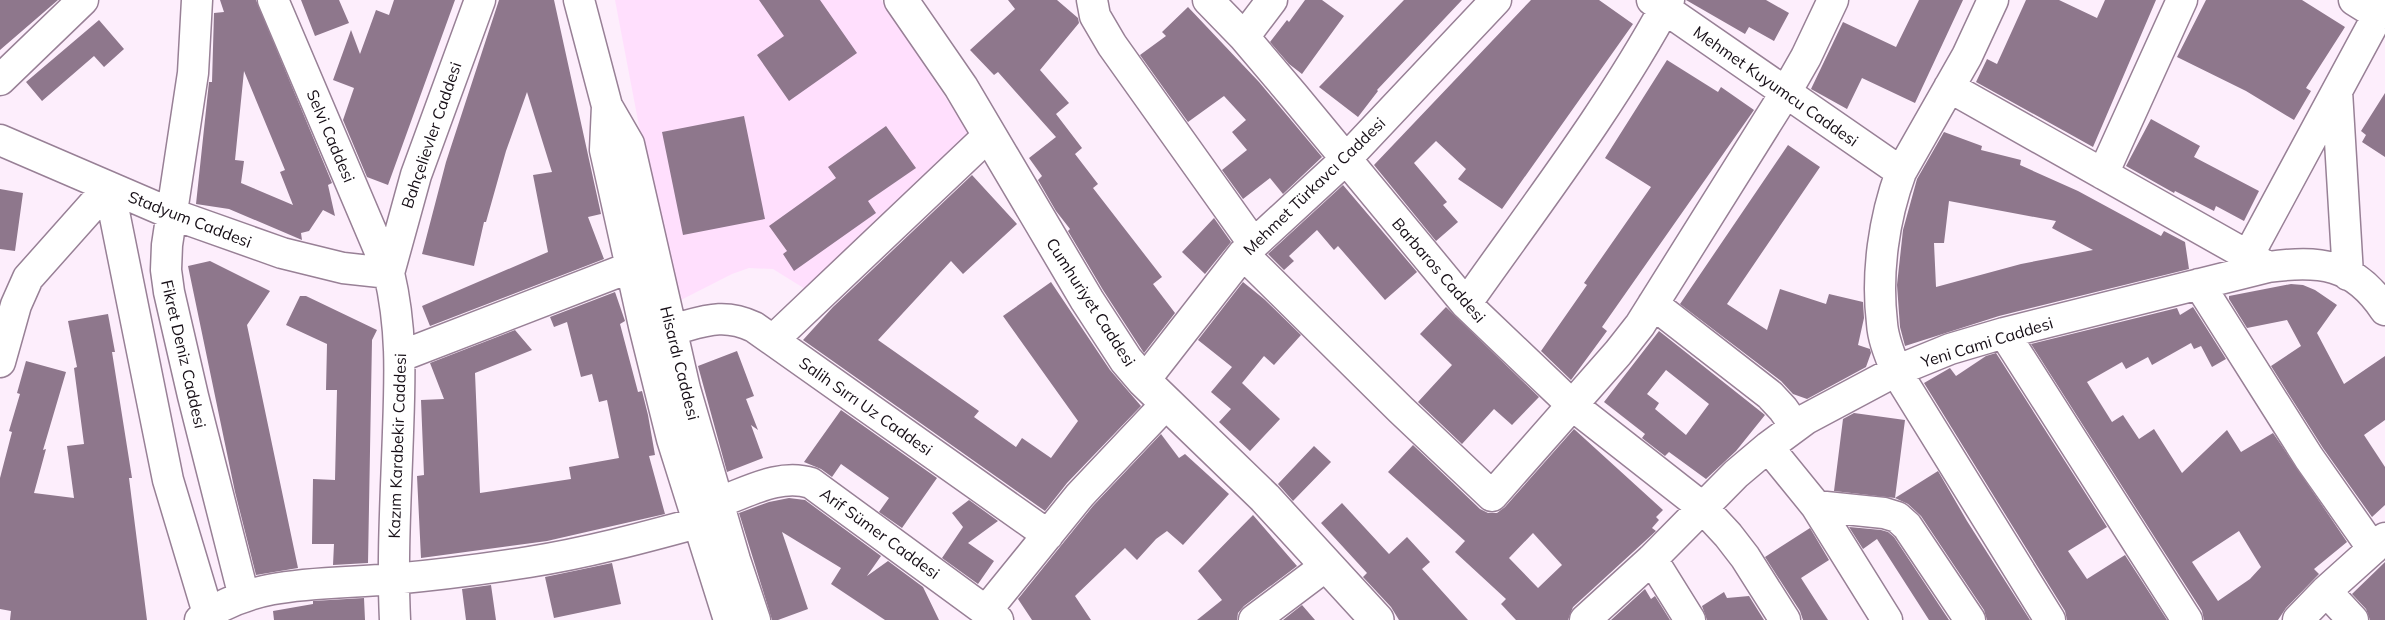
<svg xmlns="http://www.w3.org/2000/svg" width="2385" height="620" viewBox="0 0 2385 620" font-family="Mulish,sans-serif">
<rect width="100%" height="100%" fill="#fdeefc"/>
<path fill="#ffdffd" d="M 615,0 L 881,0 L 971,136 L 810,292 L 773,269 L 749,268 L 732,274 L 673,304 Z"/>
<path fill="#8e778c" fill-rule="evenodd" d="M 0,0 L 58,0 L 0,50 Z
M 220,0 L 256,0 L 332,183 L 328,185 L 335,216 L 323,210 L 309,231 L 301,233 L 302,240 L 229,209 L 196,204 L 209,82 L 212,82 L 214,13 L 224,12 ZM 244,71 L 285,170 L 280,172 L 293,205 L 241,183 L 244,161 L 235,160 Z
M 301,0 L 339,0 L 349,23 L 315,36 Z
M 394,0 L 455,0 L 388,185 L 367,177 L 343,120 L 354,88 L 333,80 L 351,30 L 360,54 L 376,10 L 389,15 Z
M 499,0 L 554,0 L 601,214 L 588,217 L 604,259 L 430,326 L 422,306 L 548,252 L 533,175 L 552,172 L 527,92 L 506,151 L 486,222 L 484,222 L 474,266 L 422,254 L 446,162 Z
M 759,0 L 820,0 L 857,53 L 789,101 L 757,55 L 784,36 Z
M 1008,0 L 1057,0 L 1078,18 L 1079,23 L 1040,70 L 1069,103 L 1056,114 L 1082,148 L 1075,154 L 1098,184 L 1093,188 L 1162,277 L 1153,284 L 1175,313 L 1144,353 L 1103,290 L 1068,231 L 1070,229 L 1056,211 L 1038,180 L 1042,176 L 1029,158 L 1056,137 L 998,72 L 994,75 L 970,50 L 1015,9 Z
M 1305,0 L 1322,0 L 1344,16 L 1302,74 L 1289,64 L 1270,42 L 1287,20 L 1289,22 Z
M 1404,0 L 1462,0 L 1377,90 L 1378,91 L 1358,117 L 1319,87 Z
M 1531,0 L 1599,0 L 1633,24 L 1502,209 L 1458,179 L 1466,169 L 1436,141 L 1414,163 L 1447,202 L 1443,205 L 1458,222 L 1436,241 L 1374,165 Z
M 1686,0 L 1766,0 L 1789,13 L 1774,41 L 1749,27 L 1745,34 Z
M 1919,0 L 1963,0 L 1915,103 L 1862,78 L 1847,109 L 1811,89 L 1843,22 L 1896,47 Z
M 2026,0 L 2059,0 L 2097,18 L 2105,0 L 2156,0 L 2093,147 L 1976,82 L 1987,59 L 1997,64 Z
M 2206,0 L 2302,0 L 2345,27 L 2306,88 L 2311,91 L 2294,120 L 2246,91 L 2177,57 Z
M 1188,7 L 1259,82 L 1322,157 L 1283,194 L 1270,178 L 1243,199 L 1222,170 L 1247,150 L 1232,132 L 1246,120 L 1224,96 L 1188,122 L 1140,55 L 1166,36 L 1162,32 Z
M 99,20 L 124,49 L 104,67 L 94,56 L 42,101 L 26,82 Z
M 1667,60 L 1718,92 L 1721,87 L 1754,110 L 1602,327 L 1607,331 L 1571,380 L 1541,351 L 1587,285 L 1584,283 L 1651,187 L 1605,158 Z
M 2385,93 L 2385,157 L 2362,142 L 2366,135 L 2361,131 Z
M 744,116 L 765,219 L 683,235 L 662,132 Z
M 2151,119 L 2200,146 L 2194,157 L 2259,191 L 2244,221 L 2216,206 L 2214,211 L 2175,191 L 2174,193 L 2126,166 Z
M 886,126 L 916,168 L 868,201 L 876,213 L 794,271 L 783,254 L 787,251 L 769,226 L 836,178 L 828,167 Z
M 1944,132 L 1982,146 L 1981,150 L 2021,160 L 2020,165 L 2078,191 L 2161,236 L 2164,231 L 2185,242 L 2189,269 L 1999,316 L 1905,346 L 1900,327 L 1897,285 L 1903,230 L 1917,179 ZM 1949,201 L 2056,221 L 2052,228 L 2093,250 L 2021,264 L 1936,287 L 1934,243 L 1944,243 Z
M 1788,145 L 1820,167 L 1727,304 L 1767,330 L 1780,289 L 1826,304 L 1829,294 L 1863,302 L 1864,318 L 1858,345 L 1870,349 L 1871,353 L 1866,367 L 1807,399 L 1793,394 L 1781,381 L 1680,304 Z
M 972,175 L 1017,224 L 963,274 L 951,261 L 878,340 L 979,411 L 974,417 L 1016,447 L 1022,438 L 1051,458 L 1078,421 L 1003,316 L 1051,282 L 1110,370 L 1141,406 L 1067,483 L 1045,511 L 803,340 L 833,307 Z
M 1343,185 L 1417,272 L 1385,300 L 1338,246 L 1334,250 L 1317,230 L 1289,256 L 1294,261 L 1284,270 L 1268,254 Z
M 0,189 L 23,193 L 15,251 L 0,249 Z
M 1214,218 L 1231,242 L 1205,274 L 1182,252 Z
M 210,261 L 270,291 L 247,325 L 298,568 L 256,575 L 235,492 L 188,266 Z
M 1243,282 L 1264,299 L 1301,335 L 1274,365 L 1264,356 L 1242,383 L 1280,419 L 1250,451 L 1219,422 L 1231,409 L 1211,392 L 1232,367 L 1198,340 Z
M 2291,284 L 2303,285 L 2315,290 L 2337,305 L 2317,333 L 2344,384 L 2385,356 L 2385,420 L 2364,435 L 2385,467 L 2385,505 L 2372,517 L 2323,448 L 2271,366 L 2301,346 L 2287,320 L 2247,328 L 2229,299 L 2229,296 Z
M 615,292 L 625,321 L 620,324 L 638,392 L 642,391 L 648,415 L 655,455 L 649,456 L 665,514 L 547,541 L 421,558 L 417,476 L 424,475 L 421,400 L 444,399 L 430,363 L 515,330 L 532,350 L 475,373 L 480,493 L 571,479 L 569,467 L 619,458 L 607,400 L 599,402 L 592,374 L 581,377 L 567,322 L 554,327 L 550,317 Z
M 300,296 L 306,296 L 377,330 L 372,340 L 368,563 L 333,565 L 334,544 L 312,544 L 313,479 L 335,480 L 337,390 L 326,390 L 327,344 L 286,325 Z
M 1446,307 L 1539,397 L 1512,425 L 1494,409 L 1462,444 L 1418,402 L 1452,365 L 1420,334 Z
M 2193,307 L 2226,359 L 2212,367 L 2201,346 L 2194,349 L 2191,343 L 2152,365 L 2148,357 L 2126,369 L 2122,362 L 2087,382 L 2112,422 L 2123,415 L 2139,439 L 2154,429 L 2182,473 L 2227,430 L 2241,452 L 2273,433 L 2347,542 L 2314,569 L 2319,574 L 2286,608 L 2278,620 L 2204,620 L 2202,611 L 2031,344 L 2177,308 L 2180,315 ZM 2239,531 L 2261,567 L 2250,579 L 2218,601 L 2192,562 Z
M 108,314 L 115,352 L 112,352 L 132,478 L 129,478 L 147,620 L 10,620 L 11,611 L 0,609 L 0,478 L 12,432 L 9,431 L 20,394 L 17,393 L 26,361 L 66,372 L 43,450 L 46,449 L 34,493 L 74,498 L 67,446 L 84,444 L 74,368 L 77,367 L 68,321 Z
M 1659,331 L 1765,415 L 1736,451 L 1706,479 L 1669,452 L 1665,456 L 1642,438 L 1645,434 L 1604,402 ZM 1666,370 L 1709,404 L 1686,435 L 1655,409 L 1659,403 L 1647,394 Z
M 737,351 L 754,396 L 746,399 L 758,430 L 751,425 L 763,458 L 727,472 L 698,366 Z
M 1996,353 L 2107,527 L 2068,551 L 2087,579 L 2125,555 L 2167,620 L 2067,620 L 2065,611 L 1924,383 L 1950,368 L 1956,376 L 1986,356 Z
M 841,410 L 937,478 L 902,528 L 879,512 L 889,498 L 841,464 L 832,477 L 821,469 L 804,462 Z
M 1854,413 L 1905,420 L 1895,498 L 1834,491 L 1843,419 Z
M 1574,429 L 1663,510 L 1656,517 L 1659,520 L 1652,528 L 1656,531 L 1573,607 L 1568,620 L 1516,620 L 1501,604 L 1506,599 L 1455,552 L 1465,541 L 1388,472 L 1413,445 L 1480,509 L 1488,513 L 1497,513 L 1505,507 ZM 1533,533 L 1562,565 L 1538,588 L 1509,558 Z
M 1161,434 L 1179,458 L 1185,454 L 1229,494 L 1183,545 L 1167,531 L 1156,539 L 1137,560 L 1125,548 L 1075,596 L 1091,620 L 1032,620 L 1018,599 L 1093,506 Z
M 1314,446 L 1331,462 L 1293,501 L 1278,484 Z
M 1938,471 L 1967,521 L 2030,620 L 1987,620 L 1984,610 L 1921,516 L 1908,504 L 1895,498 Z
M 789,498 L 805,500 L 881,556 L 867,576 L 888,561 L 923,587 L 939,620 L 885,620 L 831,584 L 841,568 L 782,532 L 808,609 L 778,620 L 772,620 L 739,513 L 769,502 Z
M 969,500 L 998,521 L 968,543 L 994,561 L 978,584 L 942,558 L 963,527 L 952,513 Z
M 1342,503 L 1389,554 L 1407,537 L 1430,562 L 1422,569 L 1468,620 L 1399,620 L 1391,607 L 1363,577 L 1367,573 L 1321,523 Z
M 1253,515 L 1297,566 L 1244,606 L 1238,613 L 1237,620 L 1197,620 L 1222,600 L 1198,571 Z
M 1849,527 L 1881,530 L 1888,532 L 1894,537 L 1949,620 L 1929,620 L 1877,539 L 1863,549 Z
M 1810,528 L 1829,560 L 1801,578 L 1828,620 L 1803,620 L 1800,611 L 1765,557 Z
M 2385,562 L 2385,620 L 2370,620 L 2366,609 L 2352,594 Z
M 612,563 L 621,604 L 554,618 L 545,577 Z
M 491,585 L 496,620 L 466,620 L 462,589 Z
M 1645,589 L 1651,599 L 1655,596 L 1670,620 L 1611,620 Z
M 1724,592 L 1727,598 L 1749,596 L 1764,620 L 1707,620 L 1702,606 Z
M 364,598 L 365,620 L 274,620 L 273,611 L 313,604 L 313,601 Z
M 1302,605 L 1315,620 L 1283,620 Z"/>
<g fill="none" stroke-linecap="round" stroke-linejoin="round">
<g stroke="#988096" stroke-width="33">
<path id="minor" d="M 197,0 L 193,73 L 167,245 L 166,270 L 169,292 L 193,396 L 244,597
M 273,0 L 389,273 C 402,328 400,376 398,432 C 396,495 392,557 395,620
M 579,0 L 607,106 L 629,144 L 685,389 L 735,560 L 755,620
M 1092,0 L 1095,16 L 1112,45 L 1253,243
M 1208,0 L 1244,37 L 1294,96 L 1466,304 L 1572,405 L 1702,507 L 1728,535 L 1745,557 L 1785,620
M 1652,0 L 1901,172
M 1993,0 L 1967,56 L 1901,172 C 1884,218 1876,273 1882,323 C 1883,340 1890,355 1896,371 L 2050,620
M 2354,0 L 2378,15
M 1244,37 L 1272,0
M 0,80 L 83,0
M 1949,87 L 2268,267
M 2337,91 L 2348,275
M 607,106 L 605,150 L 644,326 L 672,439 L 729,620
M 0,140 L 172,214 L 282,253 L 343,268 L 389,273
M 2103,174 L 2182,0
M 109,187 L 168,480 L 210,620
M 1243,254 L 1401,410 L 1492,496 L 1618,353 L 1640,325 L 1786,92 L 1806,57 L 1833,0
M 2248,256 L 2385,2
M 389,273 L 416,175 L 480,0
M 2199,284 L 2309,458 L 2373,549
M 1466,304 C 1535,206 1613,105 1669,0
M 1653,304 L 1770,395 L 1783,409 L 1795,426
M 671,330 C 703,322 722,312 754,327 L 1048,535
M 2004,333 L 2187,620
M 773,340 L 989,135
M 401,356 L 631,267
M 0,362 L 16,305 L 28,278 L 109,187
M 1144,381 L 1243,254 L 1346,159 L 1496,0
M 1768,447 L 1816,506 L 1884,513 L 1897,517 L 1907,526 L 1970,620
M 719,502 C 748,492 780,473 811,483 L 998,620
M 1816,506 L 1887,620
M 1652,559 L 1690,620
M 2326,591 L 2353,620
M 986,611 L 1080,495 L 1167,403
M 200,620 C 254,578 329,585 393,579 C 438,575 484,569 529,562 C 586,553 642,538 697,523
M 1254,620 L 1327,565
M 1585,620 L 1652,559 L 1736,474 L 1768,447 L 1806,419 L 1896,371 L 1950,349 L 2004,333 L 2268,267 C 2319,260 2354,263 2385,310
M 2298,620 L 2326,591 L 2385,538"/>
</g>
<g stroke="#988096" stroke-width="36">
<path id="major" d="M 901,0 L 961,87 L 1087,300 L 1126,360 L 1144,381 L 1265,498 L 1377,620"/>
</g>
<use href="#minor" stroke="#fff" stroke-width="30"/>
<use href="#major" stroke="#fff" stroke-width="33"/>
</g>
<g text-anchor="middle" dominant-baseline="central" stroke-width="6" stroke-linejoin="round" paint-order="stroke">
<g font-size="16" fill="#160e16" stroke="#fff">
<text transform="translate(1776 86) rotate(35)">Mehmet Kuyumcu Caddesi</text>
<text transform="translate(431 135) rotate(-71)">Bahçelievler Caddesi</text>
<text transform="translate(331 136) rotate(67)">Selvi Caddesi</text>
<text transform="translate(1314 186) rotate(-44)">Mehmet Türkavcı Caddesi</text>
<text transform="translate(190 219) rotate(21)">Stadyum Caddesi</text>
<text transform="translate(1439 270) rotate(49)">Barbaros Caddesi</text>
<text transform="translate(1091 302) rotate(57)">Cumhuriyet Caddesi</text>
<text transform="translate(1987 342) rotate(-17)">Yeni Cami Caddesi</text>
<text transform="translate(184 354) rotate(77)">Fikret Deniz Caddesi</text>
<text transform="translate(680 363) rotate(76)">Hisardı Caddesi</text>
<text transform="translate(866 406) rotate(35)">Salih Sırrı Uz Caddesi</text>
<text transform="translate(397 446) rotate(-88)">Kazım Karabekir Caddesi</text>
<text transform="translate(880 533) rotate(36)">Arif Sümer Caddesi</text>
</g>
</g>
</svg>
